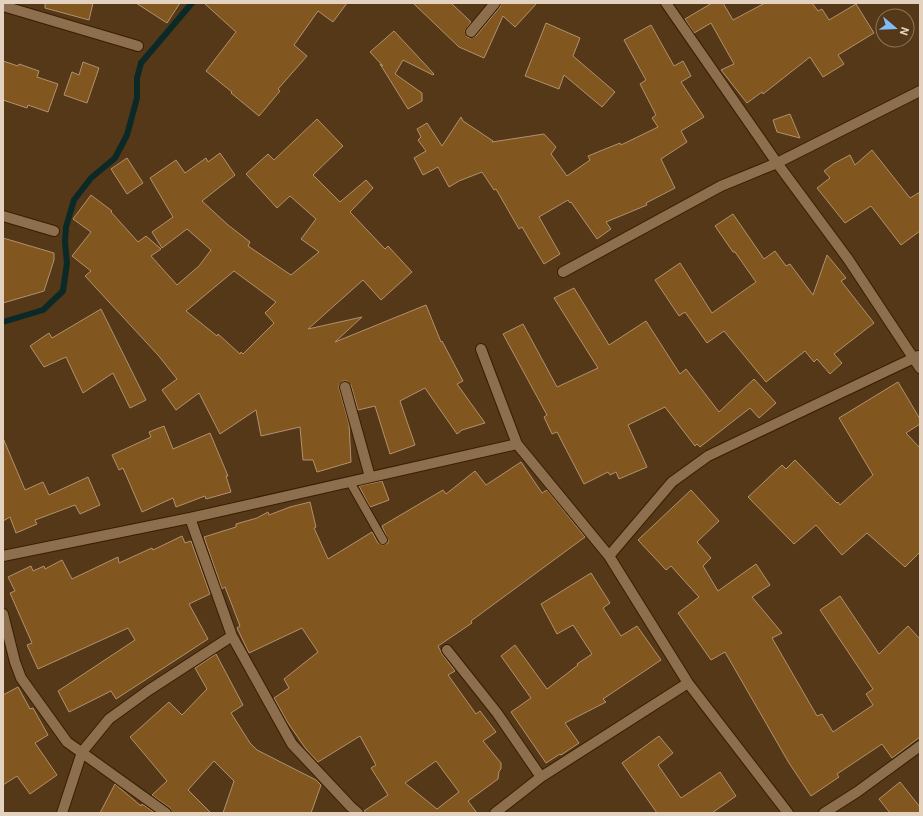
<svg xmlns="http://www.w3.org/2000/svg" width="923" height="816" viewBox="0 0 923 816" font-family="Roboto,sans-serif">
<rect width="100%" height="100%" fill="#543817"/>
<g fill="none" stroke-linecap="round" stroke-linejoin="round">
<path stroke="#0b2a27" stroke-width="6" d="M 3,322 L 43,310 L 63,291 L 67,263 L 65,242 L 66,227 L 74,200 L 91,178 L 115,158 L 127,135 L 137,98 L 137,78 L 141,63 L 192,3"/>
</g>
<path fill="#82561f" stroke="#b2916f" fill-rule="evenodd" d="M 45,3 L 93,3 L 89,20 L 45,8 Z
M 136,3 L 180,3 L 167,23 Z
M 204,3 L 347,3 L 333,22 L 318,11 L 294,45 L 307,56 L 278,89 L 280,91 L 259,116 L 231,93 L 232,92 L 206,71 L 236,32 Z
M 413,3 L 451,3 L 471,22 L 465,31 L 467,37 L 470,38 L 476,36 L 500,7 L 501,3 L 537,3 L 515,27 L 503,16 L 484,58 L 459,47 Z
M 712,3 L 723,3 L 733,20 L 765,3 L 812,3 L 818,11 L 822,9 L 829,20 L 856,4 L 874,33 L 838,55 L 844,64 L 823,77 L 810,57 L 763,94 L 762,92 L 747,103 L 721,70 L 734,64 L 711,23 L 694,33 L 685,19 Z
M 546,23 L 580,38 L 573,56 L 615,92 L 602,107 L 564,75 L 559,89 L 525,76 Z
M 651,25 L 674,66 L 683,61 L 691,76 L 681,82 L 704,117 L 681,131 L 687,142 L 661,159 L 675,188 L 646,203 L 647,205 L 606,222 L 611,229 L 597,239 L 571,202 L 570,203 L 568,200 L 539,217 L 560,254 L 544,264 L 522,227 L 519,229 L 496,189 L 494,190 L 482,172 L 459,181 L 449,187 L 438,167 L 423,175 L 414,158 L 426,151 L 418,140 L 421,137 L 417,129 L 427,123 L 442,146 L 461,117 L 463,121 L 493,141 L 492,142 L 544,134 L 556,147 L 551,154 L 567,176 L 590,160 L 588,156 L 620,143 L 621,145 L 658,127 L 652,118 L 656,115 L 640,84 L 646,80 L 624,40 Z
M 394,31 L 434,74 L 433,75 L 403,60 L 395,74 L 422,93 L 422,101 L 408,109 L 380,64 L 383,66 L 370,52 Z
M 3,61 L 18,66 L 19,64 L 39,71 L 37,77 L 58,84 L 48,112 L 28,105 L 27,108 L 3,100 Z
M 83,62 L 99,68 L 87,103 L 64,95 L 72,72 L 79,75 Z
M 790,114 L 800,138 L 777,132 L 773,120 Z
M 317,119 L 343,146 L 313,175 L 340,202 L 366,180 L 373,188 L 350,212 L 385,249 L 388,246 L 412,272 L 381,300 L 363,280 L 308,329 L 362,317 L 335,342 L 426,305 L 441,342 L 442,341 L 463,381 L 457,384 L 485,423 L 462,430 L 457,434 L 425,388 L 400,401 L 415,445 L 390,454 L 375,406 L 358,410 L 351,385 L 347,381 L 343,381 L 339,385 L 339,388 L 349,424 L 351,462 L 317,472 L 313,460 L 303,460 L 300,427 L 261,436 L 256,410 L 220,434 L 199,393 L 176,410 L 162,390 L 177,379 L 158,355 L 85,276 L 91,271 L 72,256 L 91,232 L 73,219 L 91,195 L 112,211 L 111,212 L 138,242 L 146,236 L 161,249 L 151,256 L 177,285 L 199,266 L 211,250 L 187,229 L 162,248 L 152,232 L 173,217 L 150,178 L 176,160 L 185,173 L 206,158 L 208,162 L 220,153 L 235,175 L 202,201 L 228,225 L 250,242 L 248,246 L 291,275 L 319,252 L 301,239 L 316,219 L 290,196 L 277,208 L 246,174 L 268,154 L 274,160 ZM 234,271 L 276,302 L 265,313 L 274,323 L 243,354 L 241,352 L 240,354 L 218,334 L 217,336 L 186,311 Z
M 872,150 L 910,198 L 920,192 L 920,231 L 901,245 L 871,206 L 845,223 L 817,188 L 830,178 L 824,171 L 833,164 L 850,155 L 855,165 Z
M 127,158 L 143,183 L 127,194 L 111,169 Z
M 733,214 L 764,259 L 775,251 L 786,266 L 790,264 L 813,295 L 827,255 L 846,278 L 841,281 L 874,323 L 834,354 L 842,363 L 830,374 L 817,359 L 814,362 L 805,351 L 766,382 L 724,331 L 707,343 L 685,312 L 679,316 L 655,280 L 680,263 L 712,313 L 756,282 L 735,252 L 733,252 L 715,226 Z
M 3,238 L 54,253 L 54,260 L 44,291 L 3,303 Z
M 574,288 L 609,345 L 646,321 L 680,374 L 686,369 L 719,412 L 754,379 L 776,403 L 759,418 L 750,408 L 700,447 L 697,444 L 695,446 L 665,407 L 628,425 L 647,467 L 619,479 L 616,472 L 610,475 L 608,472 L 584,484 L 557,432 L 552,434 L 544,417 L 547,415 L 503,334 L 523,324 L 557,387 L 598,368 L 554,298 Z
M 101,309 L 146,400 L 130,408 L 113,373 L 83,393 L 66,357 L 44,367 L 30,346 L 49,333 L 52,338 Z
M 898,382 L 920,419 L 920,424 L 906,433 L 920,448 L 920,552 L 905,567 L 867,533 L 842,555 L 816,525 L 794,544 L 748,497 L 782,465 L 786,469 L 795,460 L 837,503 L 838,502 L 840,505 L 873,475 L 839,418 Z
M 164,426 L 173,449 L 210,433 L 228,476 L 226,476 L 231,492 L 206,499 L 205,496 L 176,507 L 173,498 L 142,512 L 123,468 L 119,470 L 112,455 L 151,437 L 149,432 Z
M 3,438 L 25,490 L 43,482 L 49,495 L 88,477 L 100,505 L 80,514 L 75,505 L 35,520 L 37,524 L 16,533 L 10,517 L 3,521 Z
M 521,462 L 542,493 L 547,490 L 585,537 L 471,621 L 472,623 L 438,646 L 442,654 L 455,671 L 448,675 L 476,714 L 480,711 L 496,732 L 483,741 L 501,763 L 501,769 L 499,771 L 498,779 L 468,801 L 477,813 L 364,813 L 364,811 L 388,795 L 371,768 L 376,765 L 360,736 L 318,762 L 306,749 L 288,723 L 274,698 L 289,688 L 284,679 L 318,652 L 302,628 L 249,653 L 237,628 L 240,626 L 225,587 L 222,589 L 204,537 L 236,527 L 236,524 L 257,518 L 268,512 L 269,515 L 290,507 L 310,502 L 316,527 L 314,528 L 328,559 L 372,532 L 378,543 L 383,545 L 388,543 L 388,540 L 382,526 L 443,490 L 446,494 L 475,471 L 486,485 ZM 436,761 L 459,792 L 437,809 L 405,783 Z
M 382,481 L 389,500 L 370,507 L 359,486 Z
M 691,490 L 719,521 L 697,542 L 711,558 L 703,566 L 718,591 L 756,564 L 770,585 L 752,597 L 782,633 L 772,638 L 817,716 L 822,714 L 833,732 L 873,705 L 866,694 L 873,689 L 820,610 L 840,596 L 879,654 L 908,626 L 920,639 L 920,737 L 892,758 L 882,744 L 837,774 L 839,777 L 811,796 L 789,763 L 725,652 L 711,660 L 678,613 L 699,597 L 671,566 L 666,570 L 638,540 Z
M 182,536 L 185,543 L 191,541 L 210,594 L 189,604 L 208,639 L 116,699 L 111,691 L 69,712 L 58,691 L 135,640 L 128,628 L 38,669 L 27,645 L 32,643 L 10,593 L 15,591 L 8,577 L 31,566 L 33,571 L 44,566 L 45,569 L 62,560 L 72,579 L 118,557 L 119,563 L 152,548 L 153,550 Z
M 591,573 L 610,603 L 603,608 L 621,636 L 637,626 L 661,660 L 603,699 L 606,702 L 565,723 L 579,743 L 561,755 L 560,754 L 546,763 L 511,712 L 531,698 L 501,656 L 515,645 L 547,689 L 578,665 L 577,664 L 592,654 L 573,625 L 557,634 L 541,604 Z
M 216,654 L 243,705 L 231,713 L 250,743 L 257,750 L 316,780 L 321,785 L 311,813 L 223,813 L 234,781 L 214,761 L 188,790 L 211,813 L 172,813 L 170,808 L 152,795 L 167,781 L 130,737 L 169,702 L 182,715 L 207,689 L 195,668 Z
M 18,687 L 30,709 L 33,708 L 48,735 L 35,743 L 57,775 L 30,794 L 17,776 L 3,785 L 3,695 Z
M 659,736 L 673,753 L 658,765 L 681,798 L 720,772 L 736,796 L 712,813 L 657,813 L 622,763 Z
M 900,782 L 920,807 L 920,813 L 890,813 L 879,799 Z
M 115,784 L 141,806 L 142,804 L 155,813 L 100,813 Z"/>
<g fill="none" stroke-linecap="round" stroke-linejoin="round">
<g stroke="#381e00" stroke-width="10">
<path id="lane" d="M 350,482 L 383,540"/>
</g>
<g stroke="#381e00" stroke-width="12">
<path id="street" d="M 666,3 L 777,163 L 848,259 L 920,368
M 3,6 L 138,46
M 471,32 L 495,3
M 3,216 L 54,231
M 563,272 L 721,186 L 777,163 L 920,91
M 481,349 L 517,444
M 345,387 L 370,477
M 190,518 L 232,636 L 292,744 L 351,807 L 358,813
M 3,556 L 190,518 L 517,444 L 609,556 L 688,683 L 788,813
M 609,556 L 672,482 L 708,456 L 918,356
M 3,614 L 15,662 L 21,678 L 67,742 L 166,813
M 447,650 L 497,713 L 541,777
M 62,813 L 82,752 L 109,719 L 149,690 L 232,636
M 495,813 L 541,777 L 688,683
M 824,813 L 857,792 L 920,746"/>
</g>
<use href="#lane" stroke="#8d6e4d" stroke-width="8"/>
<use href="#street" stroke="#8d6e4d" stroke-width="10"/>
</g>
<rect width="923" height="816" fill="none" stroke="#e3d2c0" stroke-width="8"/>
<g transform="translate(895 28) rotate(109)"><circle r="19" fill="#543817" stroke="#8d765b"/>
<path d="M0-3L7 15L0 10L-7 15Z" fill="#7ebdf9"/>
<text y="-6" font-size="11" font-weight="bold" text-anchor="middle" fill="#e3d2c0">N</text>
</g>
</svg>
